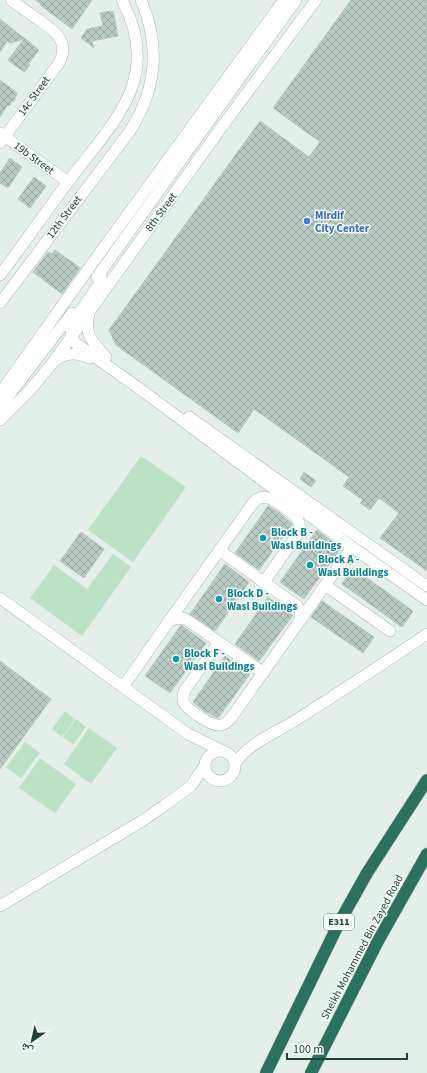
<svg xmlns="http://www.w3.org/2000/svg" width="427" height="1073" viewBox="0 0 427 1073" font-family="'Source Sans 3','Noto Naskh Arabic',sans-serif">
<defs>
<pattern id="building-cross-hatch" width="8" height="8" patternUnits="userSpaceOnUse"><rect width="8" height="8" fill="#b9cac2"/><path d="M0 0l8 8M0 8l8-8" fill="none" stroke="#96a69f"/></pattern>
</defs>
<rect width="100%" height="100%" fill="#e4efe9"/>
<path fill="#bce1c4" d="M 141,456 L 186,487 L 133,562 L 88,530 Z
M 113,554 L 131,567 L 82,636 L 30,598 L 54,565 L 87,589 Z
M 65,711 L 75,719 L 62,737 L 52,729 Z
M 76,719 L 86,727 L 73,745 L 63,737 Z
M 89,728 L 117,748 L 91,784 L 64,764 Z
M 25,742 L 40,753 L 21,778 L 6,767 Z
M 40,758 L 76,784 L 55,813 L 19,788 Z"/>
<path fill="url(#building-cross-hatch)" stroke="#b6c9c0" d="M 35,0 L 92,0 L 72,29 L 40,5 L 41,4 Z
M 351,0 L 427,0 L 427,571 L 380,538 L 399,513 L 379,498 L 370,510 L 360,503 L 363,500 L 343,486 L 349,477 L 254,409 L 238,433 L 116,345 L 109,330 L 260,121 L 309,157 L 320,142 L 273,108 Z
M 113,11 L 118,36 L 92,41 L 94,48 L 81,38 L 87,29 L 103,26 L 100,13 Z
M 0,19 L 39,50 L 28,64 L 30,65 L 24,72 L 8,60 L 24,39 L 10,43 L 7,41 L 0,52 Z
M 0,80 L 17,93 L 14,101 L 11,101 L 11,104 L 7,106 L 0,117 Z
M 10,158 L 22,167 L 8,188 L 0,183 L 0,173 Z
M 34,177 L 46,186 L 30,208 L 18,199 Z
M 55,250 L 80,268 L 62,294 L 33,272 L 48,252 L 52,254 Z
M 304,472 L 316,481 L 311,487 L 300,479 Z
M 268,506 L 280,513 L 292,524 L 259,570 L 235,553 Z
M 317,530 L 341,548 L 304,599 L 280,582 Z
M 81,532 L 104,549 L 84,578 L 60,561 Z
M 225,564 L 249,582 L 215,631 L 190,614 Z
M 353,568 L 413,611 L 402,627 L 342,584 Z
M 268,597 L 293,615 L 259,661 L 235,644 Z
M 322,601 L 374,637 L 363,653 L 311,617 Z
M 181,625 L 206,643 L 170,693 L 145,676 Z
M 225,656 L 250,674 L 218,718 L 204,711 L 193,702 Z
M 0,661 L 51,699 L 0,769 Z"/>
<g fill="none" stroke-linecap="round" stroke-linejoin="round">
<g stroke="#a6b8b0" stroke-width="12">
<path id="minor" d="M 0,133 L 68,182
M 0,143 L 59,63 C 71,40 53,30 36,18 C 28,12 19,6 11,0
M 101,272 L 101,282 L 71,324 L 71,330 L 74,342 L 140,389 L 352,547 L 427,600
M 0,275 C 23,245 45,213 68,182 C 112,123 164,79 122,0
M 97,277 L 296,0
M 0,303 L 130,131 C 156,90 161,46 141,0
M 89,314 C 83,335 94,343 106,357
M 56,360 C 67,352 77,353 90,358
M 0,393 L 94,261 L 284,0
M 0,407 L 72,313
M 189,417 L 427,586
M 0,420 L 31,389 L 54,361 L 221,128 L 316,0
M 219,550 L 297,606 L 301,613 L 300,620
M 325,585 L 390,631
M 0,598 L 188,734 L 223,751
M 169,621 L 175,619 L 184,618 L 264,673
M 219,642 L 185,690 C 183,694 182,698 184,703 C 188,710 212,727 221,725 C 226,724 228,721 231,718 L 352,547
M 123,687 L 169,621 L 253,503 C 265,488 283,507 294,515 C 300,521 301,528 297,535 L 264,582
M205 766a15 15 0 1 1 30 0a15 15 0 1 1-30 0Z
M 235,764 C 249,742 276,733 296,720 C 340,692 384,663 427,634
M 0,906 L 142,821 L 165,805 L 191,786 L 205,765"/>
</g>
<g stroke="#c1cac7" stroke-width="13">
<path id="highway" d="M 266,1073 L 339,923 L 367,873 L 427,780
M 311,1073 L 378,941 L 427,854"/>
</g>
<use href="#minor" stroke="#fff" stroke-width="11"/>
<use href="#highway" stroke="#2c705f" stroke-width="12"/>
</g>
<circle fill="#3f7fe0" stroke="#f5fbf8" stroke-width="1.5" cx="307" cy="221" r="4"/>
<g fill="#0f9aa8" stroke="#f5fbf8" stroke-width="1.5">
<circle cx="263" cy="538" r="4"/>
<circle cx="310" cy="565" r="4"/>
<circle cx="219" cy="599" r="4"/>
<circle cx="176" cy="659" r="4"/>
</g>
<g text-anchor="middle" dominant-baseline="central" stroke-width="3" stroke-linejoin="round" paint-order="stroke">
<rect fill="#f5fbf8" stroke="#617a72" stroke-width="1" x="324" y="914" width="30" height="16" rx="3"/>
<g font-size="10" font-weight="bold" fill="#224238">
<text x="339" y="922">E311</text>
</g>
<g font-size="11" fill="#224238" stroke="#f5fbf8">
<text transform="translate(34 96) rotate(-54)">14c Street</text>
<text transform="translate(34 158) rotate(36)">19b Street</text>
<text transform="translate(161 212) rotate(-54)">8th Street</text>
<text transform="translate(64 217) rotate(-53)">12th Street</text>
<text transform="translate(362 947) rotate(-62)">Sheikh Mohammed Bin Zayed Road</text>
</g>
<g font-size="11" font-weight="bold" fill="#366cbe" stroke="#f5fbf8" text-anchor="start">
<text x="315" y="215">Mirdif<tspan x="315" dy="13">City Center</tspan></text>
</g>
<g font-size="11" font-weight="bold" fill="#0d838f" stroke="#f5fbf8" text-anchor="start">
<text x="271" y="532">Block B -<tspan x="271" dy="13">Wasl Buildings</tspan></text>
<text x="318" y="559">Block A -<tspan x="318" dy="13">Wasl Buildings</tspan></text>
<text x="227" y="593">Block D -<tspan x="227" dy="13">Wasl Buildings</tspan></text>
<text x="184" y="653">Block F -<tspan x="184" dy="13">Wasl Buildings</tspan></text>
</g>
</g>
<g transform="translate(32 1041) rotate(214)" stroke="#f5fbf8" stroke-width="3" paint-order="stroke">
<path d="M0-3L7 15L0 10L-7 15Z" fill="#224238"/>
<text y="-6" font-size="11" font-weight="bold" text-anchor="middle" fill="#224238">ش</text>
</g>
<path d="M287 1053v6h120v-6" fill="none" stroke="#224238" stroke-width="2"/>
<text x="293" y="1053" font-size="12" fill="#224238" stroke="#f5fbf8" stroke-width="3" paint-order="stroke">100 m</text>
</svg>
